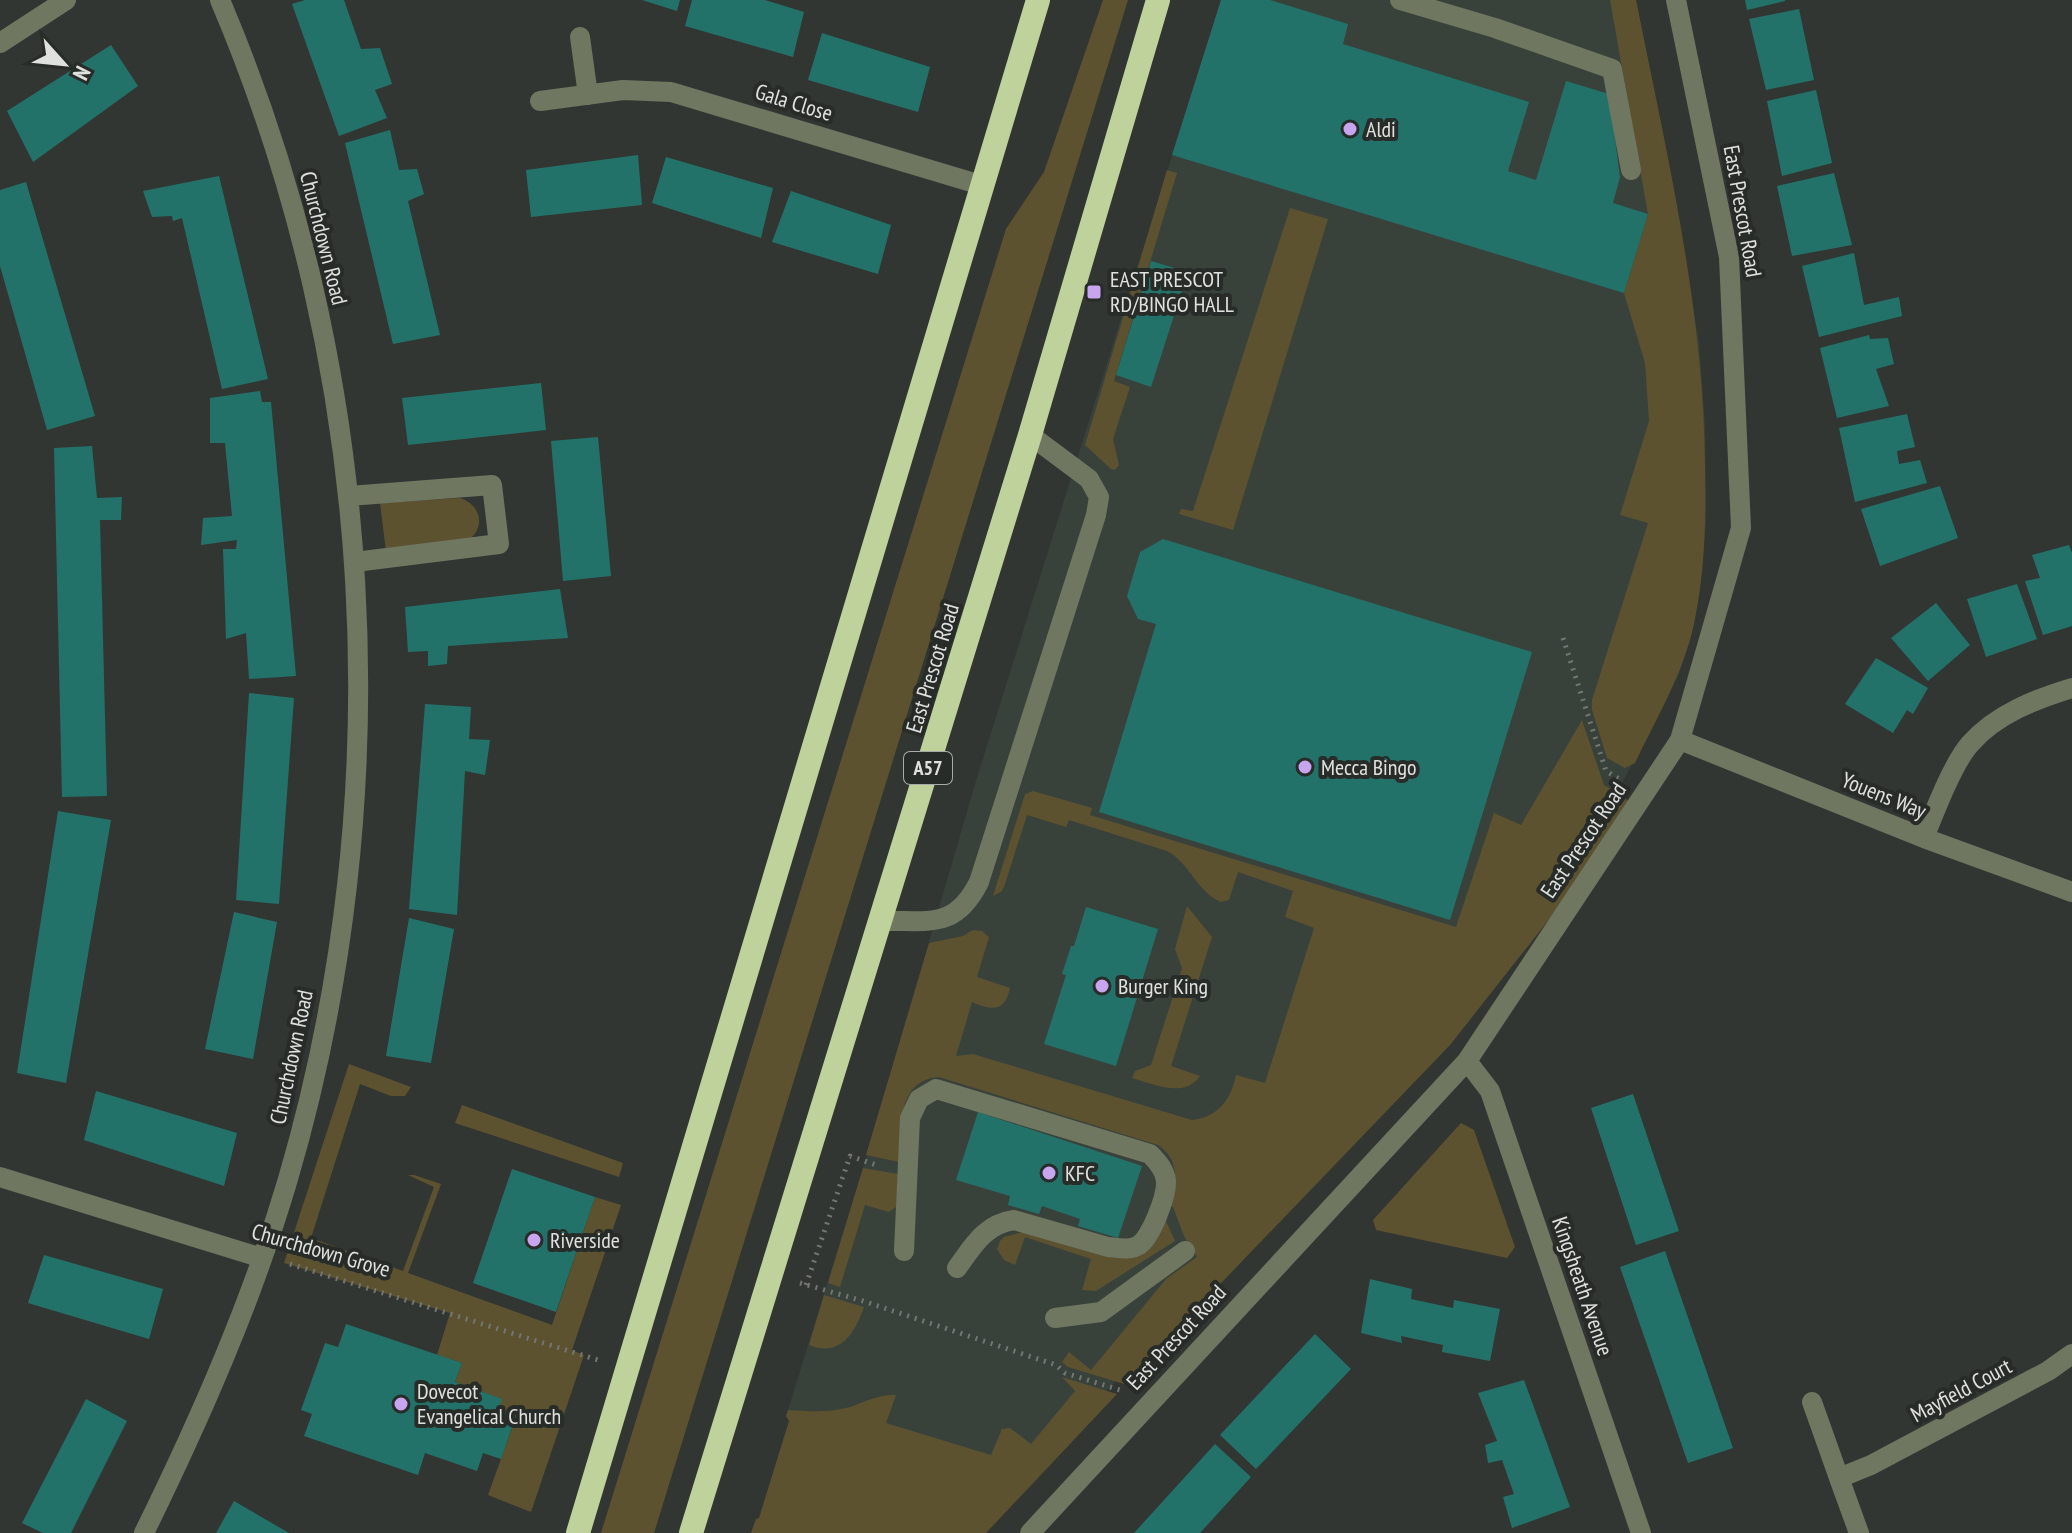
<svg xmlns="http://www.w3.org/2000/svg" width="2072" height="1533" viewBox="0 0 2072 1533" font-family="'PT Sans Narrow',sans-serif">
<rect width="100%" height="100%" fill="#323633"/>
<path fill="#38423b" d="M 1221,0 L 1636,0 L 1673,184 L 1699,343 L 1705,425 L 1706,522 L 1700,587 L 1693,626 L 1679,674 L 1609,808 L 1384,1103 L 1028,1472 L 788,1410 L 863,1168 L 976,781 Z"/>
<path fill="#5c5230" d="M 1103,0 L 1128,0 L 654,1533 L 601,1533 L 1006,229 L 1044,172 Z
M 1610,0 L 1636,0 C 1667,155 1704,309 1705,467 C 1706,520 1705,572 1694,624 C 1683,674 1657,717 1635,763 L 1625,768 L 1607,758 L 1592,710 L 1592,700 L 1648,523 L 1620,515 L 1649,421 L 1645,363 L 1624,293 L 1648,214 Z
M 1167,170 L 1177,173 L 1114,381 L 1130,387 L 1113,439 L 1119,465 L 1115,470 L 1111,469 L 1085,445 Z
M 1290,208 L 1328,219 L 1233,530 L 1179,514 L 1181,509 L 1193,511 Z
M 460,498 C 479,504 486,524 471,538 L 386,551 L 380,503 Z
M 1582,720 L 1604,785 L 1629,801 L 1558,908 L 1450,1045 L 1124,1384 L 1068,1367 L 1062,1362 L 1069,1352 L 1091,1370 L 1166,1279 L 1197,1257 L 1184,1236 L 1173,1207 L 1169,1206 C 1176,1182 1181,1161 1158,1145 L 939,1077 C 896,1080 901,1130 899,1162 L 866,1155 L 929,943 L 963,936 L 973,930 L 982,931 L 989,937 L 977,977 L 1010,988 C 1005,1012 992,1011 972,1002 L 956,1056 L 973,1054 L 1192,1120 C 1218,1117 1231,1100 1236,1075 L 1265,1083 L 1314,928 L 1285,917 L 1293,891 L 1238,872 L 1229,900 L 1221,902 C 1196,891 1190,863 1167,851 L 1069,820 L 1066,827 L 1027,815 L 1005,884 L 1002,891 L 993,896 L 1025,794 L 1033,791 L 1092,808 L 1090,815 L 1456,927 L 1494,813 L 1521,825 Z
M 1187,906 L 1212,937 L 1171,1066 L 1200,1076 C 1184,1099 1154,1084 1132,1078 L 1135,1071 L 1151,1065 L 1182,968 L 1175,949 Z
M 349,1064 L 411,1087 L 405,1096 L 391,1096 L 360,1084 L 311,1238 L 403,1271 L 434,1187 L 408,1175 L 414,1175 L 441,1184 L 408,1273 L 552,1325 L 595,1197 L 621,1205 L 572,1350 L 584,1355 L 531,1512 L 488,1495 L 516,1417 L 498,1410 L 501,1399 L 455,1382 L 462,1363 L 437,1355 L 450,1313 L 284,1263 Z
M 462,1105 L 623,1163 L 619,1177 L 455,1123 Z
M 1461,1123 L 1474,1130 L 1515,1247 L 1507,1258 L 1376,1230 L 1373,1220 Z
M 863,1168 L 898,1174 L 896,1207 L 889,1212 L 865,1205 L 840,1287 L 828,1283 Z
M 1165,1219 L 1175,1241 L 1096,1291 L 1082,1290 L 1091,1259 L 1025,1237 L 1015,1265 L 1004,1260 L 997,1249 L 1000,1241 L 1004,1237 L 1027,1231 L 1135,1257 C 1154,1250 1159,1237 1165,1219 Z
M 824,1295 L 864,1307 C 855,1333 840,1358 809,1345 Z
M 1062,1377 L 1117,1394 L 986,1533 L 751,1533 L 756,1519 L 759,1518 L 789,1421 L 786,1416 L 788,1410 C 808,1411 826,1413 846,1408 C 864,1403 877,1394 896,1395 L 886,1423 L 991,1455 L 1002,1429 L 1010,1428 L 1031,1444 L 1075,1391 Z"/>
<path fill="#237269" d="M 305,0 L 344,0 L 361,49 L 380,48 L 392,84 L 375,90 L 387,118 L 339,136 L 292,4 Z
M 642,0 L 680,0 L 677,11 Z
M 692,0 L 765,0 L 804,12 L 793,57 L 685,26 Z
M 1221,0 L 1270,0 L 1348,24 L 1343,44 L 1529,102 L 1508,171 L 1536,180 L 1566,81 L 1609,94 L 1620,177 L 1613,203 L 1648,214 L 1624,293 L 1172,155 Z
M 1745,0 L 1785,0 L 1785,1 L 1747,10 Z
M 1799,9 L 1814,80 L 1766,90 L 1749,19 Z
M 822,33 L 930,67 L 918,112 L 808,80 Z
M 111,45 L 138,86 L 33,162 L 7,111 Z
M 1816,90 L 1832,163 L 1782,176 L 1767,101 Z
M 390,130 L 399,170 L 417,169 L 424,194 L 408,201 L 440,335 L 393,344 L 345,143 Z
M 638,155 L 642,205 L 531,217 L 526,170 Z
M 666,157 L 773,188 L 761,238 L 652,203 Z
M 1834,173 L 1852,245 L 1792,256 L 1777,186 Z
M 219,176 L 268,379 L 222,389 L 182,218 L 173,221 L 172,216 L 152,217 L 143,191 Z
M 26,182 L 95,416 L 47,430 L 0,266 L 0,190 Z
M 791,191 L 891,225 L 878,274 L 772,242 Z
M 1854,253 L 1864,305 L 1899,297 L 1902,316 L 1819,337 L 1802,266 Z
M 1151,261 L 1188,272 L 1151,387 L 1116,375 Z
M 1869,335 L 1870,339 L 1888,338 L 1894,364 L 1876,369 L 1889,406 L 1837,418 L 1820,348 Z
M 541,383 L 546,430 L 408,445 L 402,398 Z
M 260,391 L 262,402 L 271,402 L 296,676 L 249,679 L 246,633 L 226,639 L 223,549 L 236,549 L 237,540 L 201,545 L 203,518 L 232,516 L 225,443 L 210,443 L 210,398 Z
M 1907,414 L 1915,447 L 1897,451 L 1899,464 L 1920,460 L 1927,483 L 1855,502 L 1839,428 Z
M 598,437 L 611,576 L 563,581 L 551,441 Z
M 92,446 L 97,498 L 122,497 L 121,520 L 100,520 L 107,796 L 62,797 L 54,448 Z
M 1940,486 L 1958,538 L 1880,566 L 1861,509 Z
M 1163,539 L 1532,652 L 1450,920 L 1099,812 L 1156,624 L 1138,619 L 1127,596 L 1140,552 Z
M 2069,545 L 2072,553 L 2072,626 L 2043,635 L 2025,581 L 2040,578 L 2032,555 Z
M 2017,584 L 2037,639 L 1986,657 L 1967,599 Z
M 560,589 L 568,638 L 448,646 L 447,664 L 428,666 L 428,651 L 408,652 L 405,607 Z
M 1936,603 L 1970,645 L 1928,681 L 1891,638 Z
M 1876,658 L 1928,688 L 1913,714 L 1907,710 L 1893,733 L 1845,704 Z
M 249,693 L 294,698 L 279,904 L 236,900 Z
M 425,704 L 471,707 L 469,739 L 490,740 L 485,775 L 465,771 L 457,915 L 409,909 Z
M 58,811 L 111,820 L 66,1083 L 17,1073 Z
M 1086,907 L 1158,929 L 1116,1066 L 1044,1044 L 1066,975 L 1062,974 L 1071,946 L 1074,946 Z
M 234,912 L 277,922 L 253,1059 L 205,1049 Z
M 409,918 L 454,929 L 431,1063 L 386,1056 Z
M 96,1091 L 237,1133 L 224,1186 L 84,1140 Z
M 1633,1094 L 1679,1231 L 1636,1245 L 1591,1108 Z
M 978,1112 L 1142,1166 L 1118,1238 L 1078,1226 L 1080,1219 L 1042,1206 L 1039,1214 L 1008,1205 L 1010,1196 L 956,1180 Z
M 512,1169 L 595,1197 L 556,1312 L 473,1283 Z
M 1665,1251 L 1733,1448 L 1688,1463 L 1620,1267 Z
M 44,1255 L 163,1289 L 149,1339 L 28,1303 Z
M 1370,1279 L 1412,1289 L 1411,1299 L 1453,1308 L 1454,1300 L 1500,1309 L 1490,1361 L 1442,1352 L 1443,1345 L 1401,1336 L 1402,1343 L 1361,1333 Z
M 346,1324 L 462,1363 L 455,1382 L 502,1399 L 498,1410 L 516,1416 L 501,1459 L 483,1453 L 477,1471 L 425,1453 L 418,1475 L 304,1436 L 312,1414 L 301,1410 L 325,1343 L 338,1347 Z
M 1315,1334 L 1351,1369 L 1256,1469 L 1220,1435 Z
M 1524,1380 L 1570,1507 L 1512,1528 L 1503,1497 L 1514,1494 L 1502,1460 L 1488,1463 L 1485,1445 L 1497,1441 L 1478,1393 Z
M 86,1399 L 127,1421 L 71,1533 L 43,1533 L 22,1523 Z
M 1215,1444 L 1251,1477 L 1200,1533 L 1134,1533 Z
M 234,1501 L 289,1533 L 216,1533 Z"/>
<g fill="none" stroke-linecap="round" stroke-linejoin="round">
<path stroke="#737673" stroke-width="5" stroke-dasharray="2 6" stroke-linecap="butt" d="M 1563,638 L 1606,771 L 1619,779
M 290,1264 L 598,1360
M 800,1283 L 863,1301 L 1035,1358 L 1056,1365 L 1065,1373 L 1123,1391
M 806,1285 L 850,1156 L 879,1166"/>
<path stroke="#6f7761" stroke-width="20" d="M 1400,0 L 1495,28 L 1612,69 L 1631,170
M 580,37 L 588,95
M 0,43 L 66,0
M 540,101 L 623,90 L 671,92 L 981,185
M 349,496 L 492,485 L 499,544 L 355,562
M 1680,740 L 1924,838 L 2072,892
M 1924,838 C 1934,813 1953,763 1970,744 C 1996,714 2036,699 2072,688
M 882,921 C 929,920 955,930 979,882 L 1096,515 L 1099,497 L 1089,479 L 1030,435
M 1467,1061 L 1490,1091 L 1641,1533
M 0,1177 L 262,1258
M 904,1251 L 910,1118 L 919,1099 L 936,1089 L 1150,1154 C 1158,1162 1165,1170 1166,1181 C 1167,1195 1151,1238 1139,1245 C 1130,1251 1119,1248 1108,1247 L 1014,1220 C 985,1224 973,1246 957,1268
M 1055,1318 L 1101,1312 L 1185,1251
M 1812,1402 L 1839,1478
M 144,1533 C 200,1419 252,1301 288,1179 C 401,794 377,369 220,0
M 1030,1533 L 1467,1061 L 1680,740 L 1741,528 L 1729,257 L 1676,0
M 1859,1533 L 1839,1478 L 1871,1465 L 2048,1371 L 2072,1354"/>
<path stroke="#bfd29b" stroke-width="24" d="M 578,1533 L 1038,0
M 691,1533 L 1030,435 L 1158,0"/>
</g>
<g fill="#c8a6ef" stroke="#282c29" stroke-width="3">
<circle cx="1350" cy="129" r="8"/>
<rect x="1086" y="284" width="16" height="16" rx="4"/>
<circle cx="1305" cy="767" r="8"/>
<circle cx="1102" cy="986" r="8"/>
<circle cx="1049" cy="1173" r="8"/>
<circle cx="534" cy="1240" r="8"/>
<circle cx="401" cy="1404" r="8"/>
</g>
<g text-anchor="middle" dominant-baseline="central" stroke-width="8" stroke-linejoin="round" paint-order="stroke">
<rect fill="#282c29" stroke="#a8aba8" stroke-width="2" x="904" y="752" width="48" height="32" rx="6"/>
<g font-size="20" font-weight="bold" fill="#dfe1df">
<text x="928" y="768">A57</text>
</g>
<g font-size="22" fill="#dfe1df" stroke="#282c29">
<text transform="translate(794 102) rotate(17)">Gala Close</text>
<text transform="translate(1743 211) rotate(80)">East Prescot Road</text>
<text transform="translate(324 238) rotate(76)">Churchdown Road</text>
<text transform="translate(932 668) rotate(-73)">East Prescot Road</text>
<text transform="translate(1884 795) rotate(22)">Youens Way</text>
<text transform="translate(1583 840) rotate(-56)">East Prescot Road</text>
<text transform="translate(291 1057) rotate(-78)">Churchdown Road</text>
<text transform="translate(321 1250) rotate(16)">Churchdown Grove</text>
<text transform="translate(1583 1286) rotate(71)">Kingsheath Avenue</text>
<text transform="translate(1176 1337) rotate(-47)">East Prescot Road</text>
<text transform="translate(1961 1390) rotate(-28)">Mayfield Court</text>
</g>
<g font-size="22" fill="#dfe1df" stroke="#282c29" text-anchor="start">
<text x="1366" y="129">Aldi</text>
<text x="1110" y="279">EAST PRESCOT<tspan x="1110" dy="25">RD/BINGO HALL</tspan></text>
<text x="1321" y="767">Mecca Bingo</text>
<text x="1118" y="986">Burger King</text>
<text x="1065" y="1173">KFC</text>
<text x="550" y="1240">Riverside</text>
<text x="417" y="1391">Dovecot<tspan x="417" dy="25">Evangelical Church</tspan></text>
</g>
</g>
<g transform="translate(64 64) rotate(117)" stroke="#282c29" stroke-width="6" paint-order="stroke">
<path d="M0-6L14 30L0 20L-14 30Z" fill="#dfe1df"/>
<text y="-12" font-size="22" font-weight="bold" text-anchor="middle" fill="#dfe1df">N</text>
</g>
</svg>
